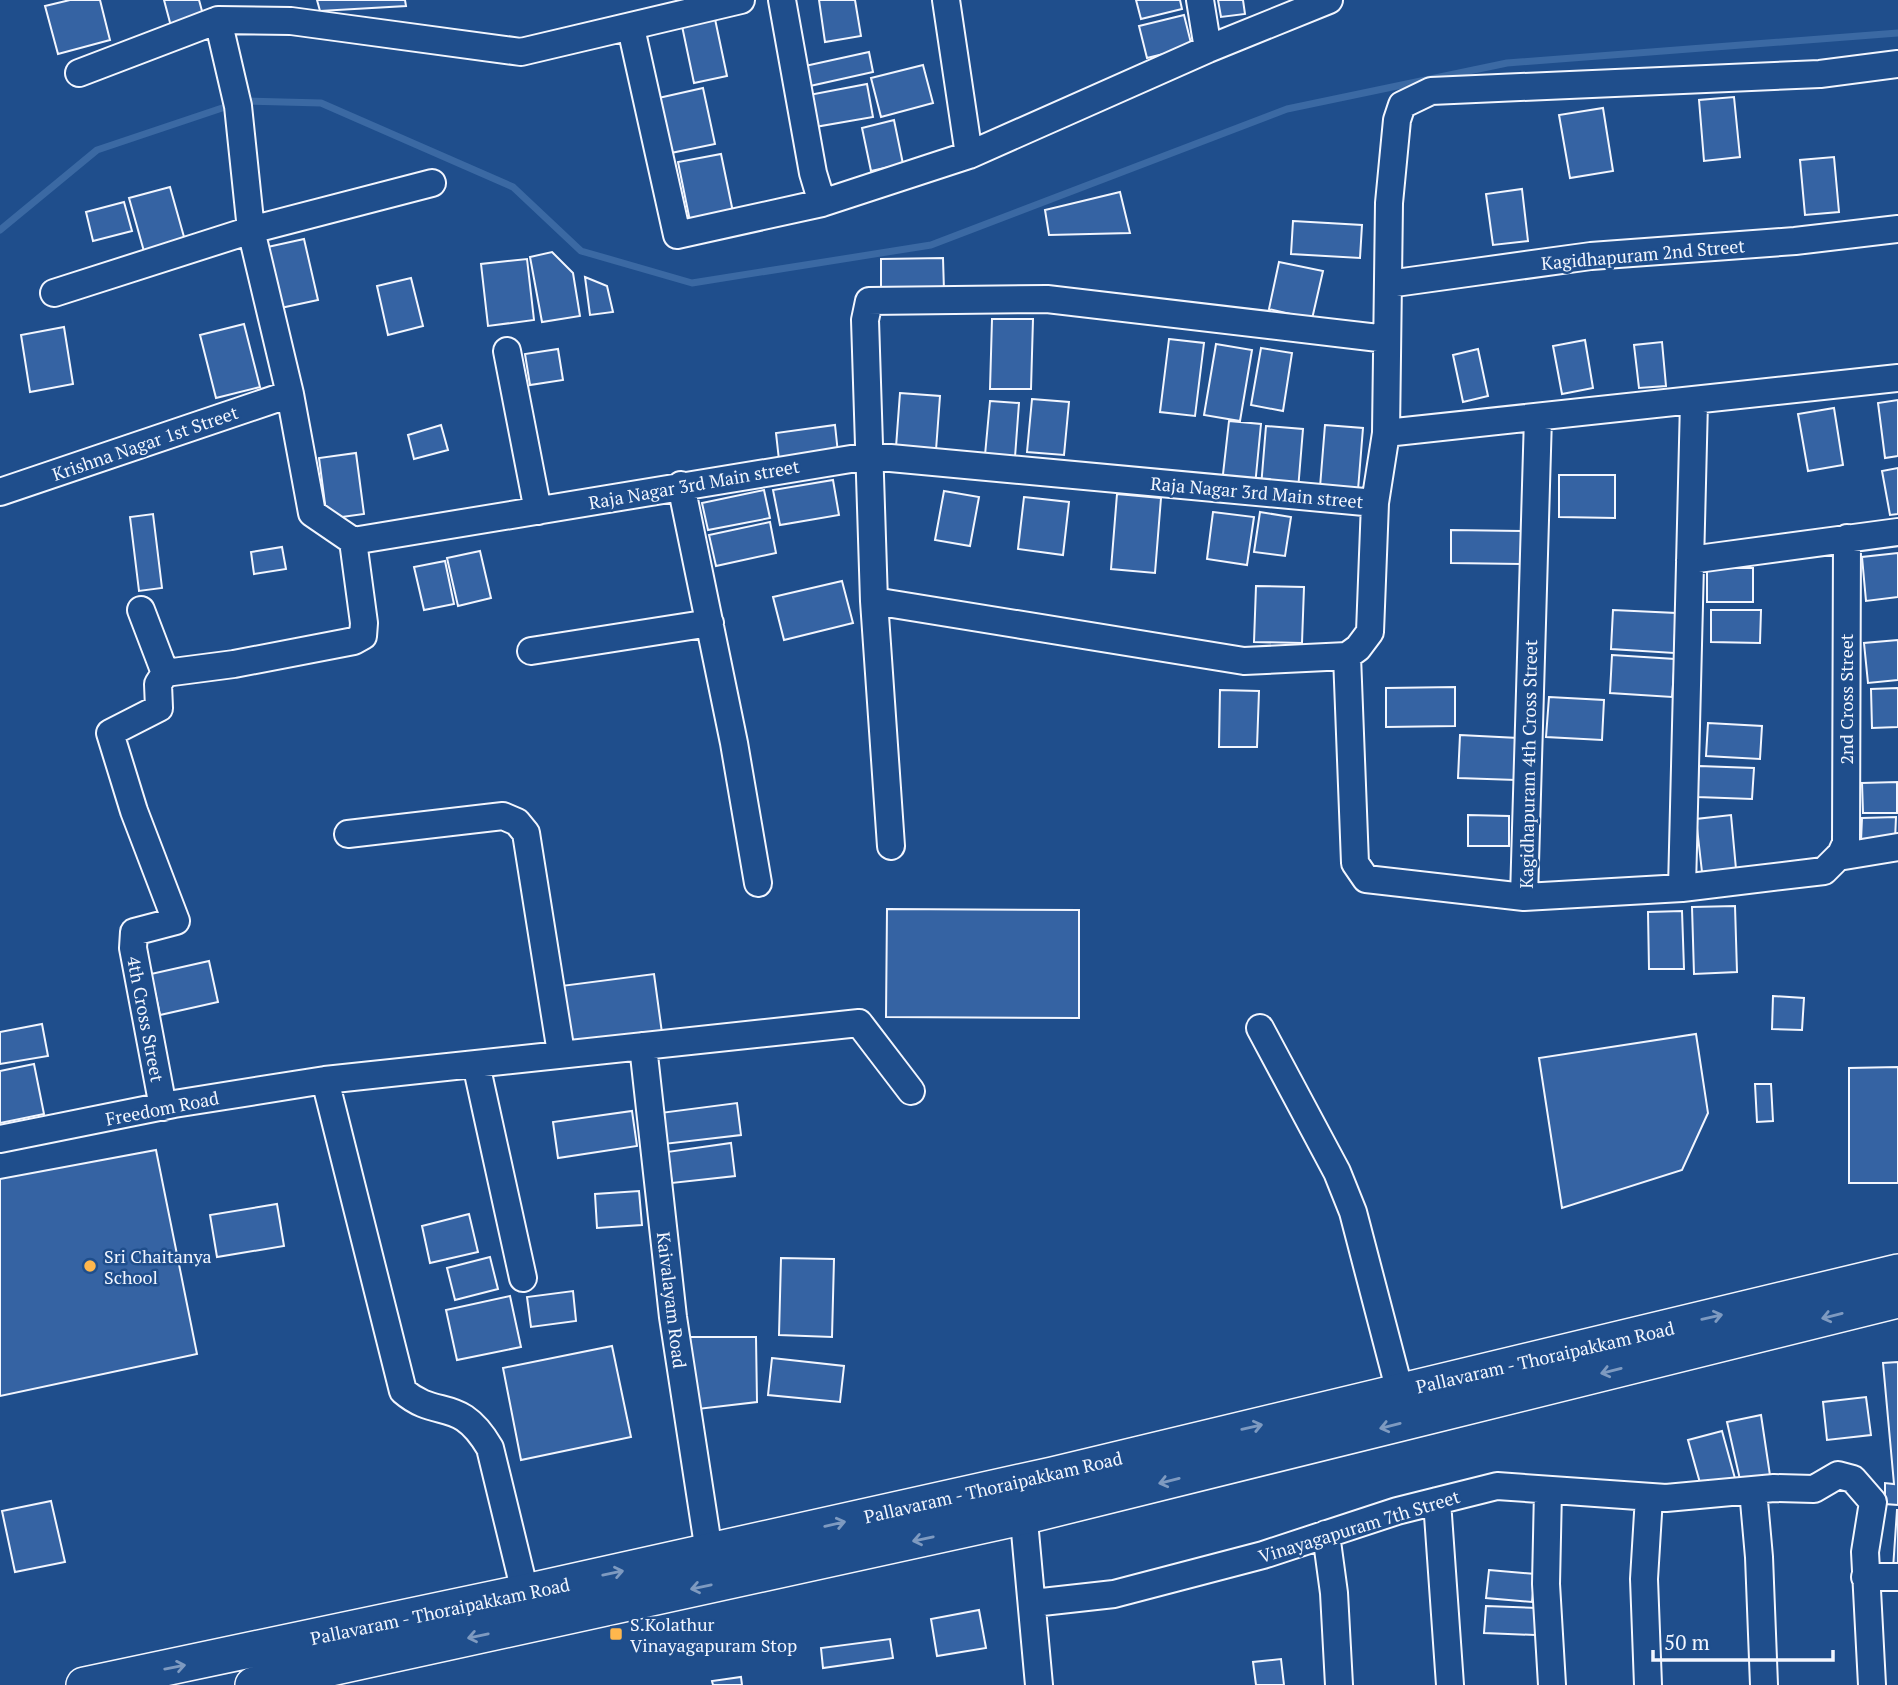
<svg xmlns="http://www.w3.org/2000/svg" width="1898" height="1685" viewBox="0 0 1898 1685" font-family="'PT Serif',serif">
<rect width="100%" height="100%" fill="#1f4e8c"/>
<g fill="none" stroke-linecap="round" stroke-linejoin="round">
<path stroke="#3b69a3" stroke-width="7" d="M 0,230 L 97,150 L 243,101 L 321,103 L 513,187 L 581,251 L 692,283 L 931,245 L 1287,109 L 1507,63 L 1898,33"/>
</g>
<path fill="#3563a3" stroke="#f2f6ff" stroke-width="2" d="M 70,0 L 100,0 L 110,40 L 58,54 L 45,6 Z
M 164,0 L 199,0 L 205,22 L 172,30 Z
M 317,0 L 405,0 L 406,6 L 320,11 Z
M 819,0 L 855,0 L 861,36 L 825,42 Z
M 1136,0 L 1180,0 L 1182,9 L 1141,19 Z
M 1218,0 L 1243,0 L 1245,14 L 1221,17 Z
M 1184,15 L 1192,47 L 1147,58 L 1139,26 Z
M 715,19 L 727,76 L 694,83 L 682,26 Z
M 869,52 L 873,72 L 810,86 L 805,66 Z
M 923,65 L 933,103 L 881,117 L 871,78 Z
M 867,84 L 873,117 L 815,127 L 809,95 Z
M 703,88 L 715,144 L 666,154 L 654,99 Z
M 1734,97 L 1740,157 L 1704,161 L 1699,100 Z
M 1603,108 L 1613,171 L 1570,178 L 1559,115 Z
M 894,120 L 903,164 L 871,171 L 862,128 Z
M 721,154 L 734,217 L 691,226 L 678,162 Z
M 1834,157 L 1839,212 L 1805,215 L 1800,160 Z
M 170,187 L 186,244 L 145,255 L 129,198 Z
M 1522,189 L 1528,241 L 1493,245 L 1486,194 Z
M 1120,192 L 1130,233 L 1049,235 L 1045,210 Z
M 124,202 L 132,231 L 93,241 L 86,212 Z
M 1293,221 L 1362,225 L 1360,258 L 1291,254 Z
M 304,239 L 318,300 L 276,309 L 263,248 Z
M 552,252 L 573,273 L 580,316 L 542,322 L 530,257 Z
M 943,258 L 944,291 L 881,291 L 881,259 Z
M 527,259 L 534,320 L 488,326 L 481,264 Z
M 1279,262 L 1323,271 L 1312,319 L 1269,309 Z
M 585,277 L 607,286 L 613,312 L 590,315 Z
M 411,278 L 423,326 L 388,335 L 377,286 Z
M 992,319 L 1033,319 L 1031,389 L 990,389 Z
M 244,324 L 260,387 L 216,398 L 200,335 Z
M 64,327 L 73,384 L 30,392 L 21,335 Z
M 1169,339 L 1204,343 L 1195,416 L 1160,412 Z
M 1585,340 L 1593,388 L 1562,394 L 1553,346 Z
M 1662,342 L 1666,386 L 1639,388 L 1634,345 Z
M 1216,344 L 1252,350 L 1240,421 L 1204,415 Z
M 1261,348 L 1292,353 L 1283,411 L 1251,405 Z
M 558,349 L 563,380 L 530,385 L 525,354 Z
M 1478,349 L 1488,396 L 1463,402 L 1453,355 Z
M 900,393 L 940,396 L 936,450 L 896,447 Z
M 1032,399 L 1069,402 L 1064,455 L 1027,452 Z
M 1898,400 L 1898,456 L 1885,458 L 1878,403 Z
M 990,401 L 1019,403 L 1015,457 L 985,455 Z
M 1834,408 L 1843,465 L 1808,471 L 1798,414 Z
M 1229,421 L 1261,424 L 1255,486 L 1222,483 Z
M 441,425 L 448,450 L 414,459 L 408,435 Z
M 835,425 L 838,453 L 779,460 L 776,433 Z
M 1325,425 L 1363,428 L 1358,490 L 1320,487 Z
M 1266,426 L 1303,429 L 1298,490 L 1261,487 Z
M 356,453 L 364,514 L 327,519 L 319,458 Z
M 1898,468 L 1898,514 L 1890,515 L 1882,471 Z
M 1559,475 L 1615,475 L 1615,518 L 1559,517 Z
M 833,480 L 839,515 L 780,525 L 773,490 Z
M 764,490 L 770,518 L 708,530 L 702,503 Z
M 944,491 L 979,497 L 970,546 L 935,540 Z
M 1117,494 L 1161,498 L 1155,573 L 1111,569 Z
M 1024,497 L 1069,502 L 1063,555 L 1018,549 Z
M 1213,512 L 1254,517 L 1247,565 L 1207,559 Z
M 1260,512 L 1291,517 L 1285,556 L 1254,552 Z
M 153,514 L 162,588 L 139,591 L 130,517 Z
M 770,522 L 776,553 L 716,566 L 709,535 Z
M 1451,530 L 1521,531 L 1521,564 L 1451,563 Z
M 282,547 L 286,569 L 254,574 L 251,552 Z
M 480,551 L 491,598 L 458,606 L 447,558 Z
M 1898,553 L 1898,597 L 1866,601 L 1862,557 Z
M 445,561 L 454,604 L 424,610 L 414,567 Z
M 1707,568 L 1753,568 L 1753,602 L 1707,602 Z
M 842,581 L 853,623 L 784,640 L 773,597 Z
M 1256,586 L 1304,587 L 1302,643 L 1254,642 Z
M 1613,610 L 1676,613 L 1674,653 L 1611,649 Z
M 1711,610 L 1761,610 L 1760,643 L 1711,642 Z
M 1898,640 L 1898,680 L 1868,683 L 1864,643 Z
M 1612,655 L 1675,659 L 1672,697 L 1610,693 Z
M 1455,687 L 1455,726 L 1386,727 L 1386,688 Z
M 1898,688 L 1898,727 L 1872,728 L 1871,689 Z
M 1220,690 L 1259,691 L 1257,747 L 1219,747 Z
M 1549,697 L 1604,700 L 1602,740 L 1546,737 Z
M 1708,723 L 1762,726 L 1760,759 L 1706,756 Z
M 1460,735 L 1518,738 L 1516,780 L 1458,778 Z
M 1699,766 L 1754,768 L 1752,799 L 1697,797 Z
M 1897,782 L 1897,813 L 1863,813 L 1862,783 Z
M 1468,815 L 1509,816 L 1509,846 L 1468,846 Z
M 1731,815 L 1736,869 L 1702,872 L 1696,819 Z
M 1896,817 L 1895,840 L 1861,841 L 1862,818 Z
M 1735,906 L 1737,972 L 1694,974 L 1692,907 Z
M 887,909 L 1079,910 L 1079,1018 L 886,1017 Z
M 1682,911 L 1684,969 L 1649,969 L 1648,912 Z
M 209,961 L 218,1002 L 160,1015 L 151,974 Z
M 654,974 L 662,1033 L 569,1045 L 561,986 Z
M 1773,996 L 1804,998 L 1802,1030 L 1772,1029 Z
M 42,1024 L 48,1056 L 0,1064 L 0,1032 Z
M 1696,1034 L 1708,1113 L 1682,1170 L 1562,1208 L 1539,1058 Z
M 34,1064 L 44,1114 L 0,1123 L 0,1071 Z
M 1898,1067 L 1898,1183 L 1849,1183 L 1849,1068 Z
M 1755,1084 L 1771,1084 L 1773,1121 L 1757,1122 Z
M 737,1103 L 741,1135 L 664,1144 L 660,1113 Z
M 632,1111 L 637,1146 L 558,1158 L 553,1122 Z
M 731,1143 L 735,1176 L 672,1183 L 667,1152 Z
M 156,1150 L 197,1354 L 0,1396 L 0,1179 Z
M 639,1191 L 642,1225 L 597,1228 L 595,1194 Z
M 277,1204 L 284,1246 L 217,1257 L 210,1215 Z
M 469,1214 L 478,1252 L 430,1263 L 422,1226 Z
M 490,1257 L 498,1289 L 455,1300 L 447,1268 Z
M 781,1258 L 834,1259 L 832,1337 L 779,1335 Z
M 573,1291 L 576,1321 L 531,1327 L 527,1297 Z
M 510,1296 L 521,1347 L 457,1360 L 446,1310 Z
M 687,1337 L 756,1337 L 757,1402 L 698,1409 Z
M 612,1346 L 631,1437 L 521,1460 L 503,1368 Z
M 772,1358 L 844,1366 L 840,1402 L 768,1395 Z
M 1898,1362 L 1898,1505 L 1885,1504 L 1885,1483 L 1894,1484 L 1883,1363 Z
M 1866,1397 L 1871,1435 L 1827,1440 L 1823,1402 Z
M 1761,1415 L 1771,1482 L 1741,1484 L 1727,1422 Z
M 1722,1431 L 1736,1482 L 1702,1490 L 1688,1440 Z
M 51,1501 L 65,1562 L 15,1572 L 2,1511 Z
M 1897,1510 L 1898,1510 L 1898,1569 L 1893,1569 Z
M 1489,1570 L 1535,1574 L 1532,1602 L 1486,1598 Z
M 1486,1606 L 1537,1608 L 1535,1635 L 1484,1633 Z
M 979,1610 L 986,1648 L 937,1656 L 931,1619 Z
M 890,1639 L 893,1658 L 823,1668 L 821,1648 Z
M 1281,1659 L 1284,1685 L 1256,1685 L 1253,1662 Z
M 741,1677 L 742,1685 L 713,1685 L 712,1681 Z"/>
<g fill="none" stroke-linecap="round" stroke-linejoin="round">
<g stroke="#f2f6ff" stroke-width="30">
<path id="minor" d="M 782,0 L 813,173 L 822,203
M 946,0 L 969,155
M 1200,0 L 1208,49
M 218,20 L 238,106 L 251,230 L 290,394 L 312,513 L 353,541 L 869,456 L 1375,503
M 631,28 L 677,235 L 822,203 L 969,155 L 1208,49 L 1329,0
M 79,73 L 218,20 L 291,21 L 521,52 L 741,0
M 1388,284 L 1591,256 L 1795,241 L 1898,229
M 54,293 L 251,230 L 432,183
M 507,351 L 538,511
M 1538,417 L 1524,897 L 1682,888 L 1824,871 L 1841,854 L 1846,843 L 1847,538
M 1386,433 L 1898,378
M 681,485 L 734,743 L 758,883
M 0,492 L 290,394
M 1690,560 L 1898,532
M 874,601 L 1244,661 L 1347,656 L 1358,648 L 1370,632 L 1375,503 L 1386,433 L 1389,203 L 1397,120 L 1402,105 L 1431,91 L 1820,74 L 1898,64
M 141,610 L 165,673 L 234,664 L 354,641 L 363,636 L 364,623 L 353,541
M 531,651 L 710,623
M 1347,656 L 1355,863 L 1366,879 L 1524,897
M 348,834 L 503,816 L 517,822 L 526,833 L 561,1053
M 891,846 L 874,601 L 865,320 L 869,301 L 1047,299 L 1387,339
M 1838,857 L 1898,847
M 1682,888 L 1694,402
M 1260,1028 L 1337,1172 L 1353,1212 L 1400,1392
M 643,1046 L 673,1317 L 709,1552
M 476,1064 L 523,1278
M 163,1107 L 133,948 L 134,932 L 176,921 L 134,811 L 110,733 L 159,708 L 158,684 L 165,673
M 0,1139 L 174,1104 L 325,1080
M 1548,1490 L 1546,1584 L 1552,1685
M 1753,1490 L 1759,1557 L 1764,1685
M 1022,1499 L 1039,1685
M 1437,1501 L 1450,1685
M 1326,1534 L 1334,1593 L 1339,1685
M 1865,1577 L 1898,1577
M 525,1592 L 490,1448 C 459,1395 438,1421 403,1391 L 325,1080 L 859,1023 L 911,1091
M 1033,1603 L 1114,1594 L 1263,1555 L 1397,1511 L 1497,1486 L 1666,1498 L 1774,1488 L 1814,1489 L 1838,1475 L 1853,1479 L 1873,1502 L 1865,1552 L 1872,1685
M 1648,1685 L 1644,1579 L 1649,1497"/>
</g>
<g stroke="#f2f6ff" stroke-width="38">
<path id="major" d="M 84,1685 L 525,1592 L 1052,1475 L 1898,1272
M 253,1685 L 1026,1516 L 1898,1300"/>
</g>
<use href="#minor" stroke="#1f4e8c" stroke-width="26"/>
<use href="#major" stroke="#1f4e8c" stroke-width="35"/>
</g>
<defs><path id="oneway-shaft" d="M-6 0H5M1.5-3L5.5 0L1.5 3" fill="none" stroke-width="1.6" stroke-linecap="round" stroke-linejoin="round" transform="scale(1.75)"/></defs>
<g stroke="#7e9ac0">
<use href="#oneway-shaft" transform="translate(1832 1316) rotate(166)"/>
<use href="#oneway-shaft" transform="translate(1712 1317) rotate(-13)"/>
<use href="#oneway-shaft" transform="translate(1611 1371) rotate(166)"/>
<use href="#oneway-shaft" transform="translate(1390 1426) rotate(166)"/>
<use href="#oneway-shaft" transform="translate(1252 1427) rotate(-13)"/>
<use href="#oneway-shaft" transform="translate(1169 1481) rotate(166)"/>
<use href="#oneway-shaft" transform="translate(835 1524) rotate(-13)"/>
<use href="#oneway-shaft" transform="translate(923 1539) rotate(168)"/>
<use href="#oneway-shaft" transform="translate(613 1573) rotate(-12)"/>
<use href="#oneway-shaft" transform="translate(701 1587) rotate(168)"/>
<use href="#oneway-shaft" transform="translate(478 1636) rotate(168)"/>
<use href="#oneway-shaft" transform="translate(175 1667) rotate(-11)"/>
</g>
<g fill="#ffb74d" stroke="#1f4e8c" stroke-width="2.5">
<circle cx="90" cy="1266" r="7"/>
<rect x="609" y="1627" width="14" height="14" rx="3.5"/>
</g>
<g text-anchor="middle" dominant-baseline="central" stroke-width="5" stroke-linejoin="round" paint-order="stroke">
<g font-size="18" fill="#f2f6ff" stroke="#1f4e8c">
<text transform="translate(1643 254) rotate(-5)">Kagidhapuram 2nd Street</text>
<text transform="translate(145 443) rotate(-19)">Krishna Nagar 1st Street</text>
<text transform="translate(694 484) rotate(-10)">Raja Nagar 3rd Main street</text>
<text transform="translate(1257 492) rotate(5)">Raja Nagar 3rd Main street</text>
<text transform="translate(1846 699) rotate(-90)">2nd Cross Street</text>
<text transform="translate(1528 764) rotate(-89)">Kagidhapuram 4th Cross Street</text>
<text transform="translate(146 1019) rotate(79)">4th Cross Street</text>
<text transform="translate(162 1108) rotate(-11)">Freedom Road</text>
<text transform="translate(672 1300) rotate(83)">Kaivalayam Road</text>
<text transform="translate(1545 1357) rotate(-13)">Pallavaram - Thoraipakkam Road</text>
<text transform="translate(993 1487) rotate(-13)">Pallavaram - Thoraipakkam Road</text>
<text transform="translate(1359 1526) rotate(-17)">Vinayagapuram 7th Street</text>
<text transform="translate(440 1611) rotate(-12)">Pallavaram - Thoraipakkam Road</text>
</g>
<g font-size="18" fill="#f2f6ff" stroke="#1f4e8c" text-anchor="start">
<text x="104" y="1256">Sri Chaitanya<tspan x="104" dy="21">School</tspan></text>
<text x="630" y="1624">S.Kolathur<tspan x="630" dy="21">Vinayagapuram Stop</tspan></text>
</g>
</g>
<path d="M1653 1650v10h180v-10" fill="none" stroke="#f2f6ff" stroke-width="3.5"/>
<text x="1664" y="1650" font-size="21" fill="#f2f6ff" stroke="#1f4e8c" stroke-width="5" paint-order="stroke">50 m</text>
</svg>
